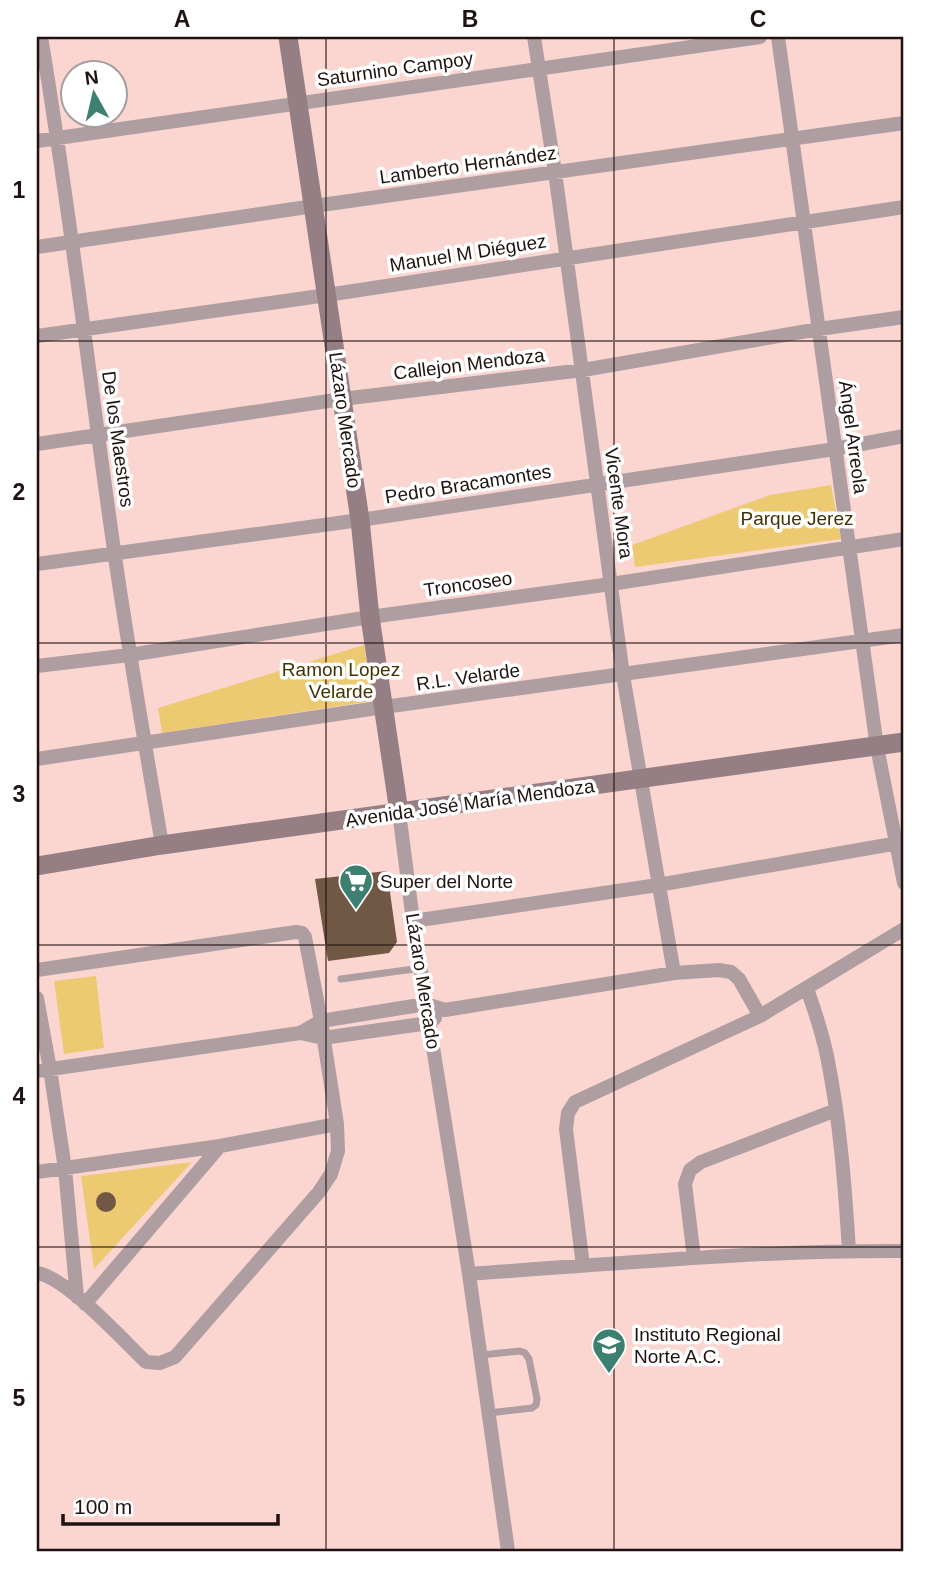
<svg xmlns="http://www.w3.org/2000/svg" width="941" height="1588" viewBox="0 0 941 1588" font-family="Helvetica,sans-serif">
<rect width="100%" height="100%" fill="#fbd5cf"/>
<path fill="#edca72" d="M 831,485 L 841,539 L 635,567 L 632,545 L 770,495 Z
M 364,645 L 372,701 L 162,733 L 158,708 Z
M 96,976 L 104,1048 L 64,1054 L 54,981 Z
M 192,1162 L 94,1269 L 81,1176 Z"/>
<path fill="#715845" d="M 387,871 L 397,942 L 389,953 L 328,961 L 315,879 Z
M96 1202a10 10 0 1 1 20 0a10 10 0 1 1-20 0Z"/>
<g fill="none" stroke-linecap="round" stroke-linejoin="round">
<path stroke="#ae9ea2" stroke-width="7" d="M 341,979 L 421,968
M 481,1355 L 520,1351 L 525,1353 L 529,1359 L 537,1399 L 536,1405 L 532,1408 L 489,1413"/>
<path stroke="#ae9ea2" stroke-width="14" d="M 41,37 C 70,209 90,384 115,557 C 129,653 146,749 162,845
M 534,37 L 555,172 L 623,675 L 674,973
M 778,37 L 877,747 L 904,883
M 37,141 L 760,37
M 37,247 L 314,206 L 904,123
M 37,336 L 327,295 L 904,207
M 37,444 L 342,399 L 583,370 L 819,329 L 904,317
M 37,564 L 360,520 L 835,449 L 904,436
M 37,666 L 129,655 L 370,617 L 611,584 L 904,539
M 37,759 L 384,707 L 904,635
M 399,812 L 413,921 L 469,1274 L 508,1551
M 413,921 L 658,885 L 904,842
M 37,970 L 296,932 L 302,933 L 305,937 L 321,1021 L 337,1124 L 338,1151 L 331,1174 L 319,1192 L 175,1357 L 160,1363 L 146,1362 C 123,1340 66,1277 37,1273
M 807,989 C 815,1011 822,1033 827,1056 C 840,1120 845,1186 849,1251
M 37,998 L 50,1069 L 65,1169 L 77,1297
M 300,1033 L 321,1021 L 426,1004 L 445,1010 L 674,973 L 719,970 L 731,972 L 739,979 L 760,1016
M 37,1071 L 300,1033 L 323,1038 L 429,1023 L 435,1018
M 37,1172 L 220,1146 L 337,1124
M 694,1258 L 685,1184 L 690,1170 L 701,1162 L 836,1110
M 583,1266 L 566,1129 L 568,1113 L 575,1102 L 760,1016 L 904,929
M 469,1274 C 614,1264 759,1250 904,1251
M 85,1304 L 220,1146"/>
<path stroke="#957e84" stroke-width="19" d="M 288,37 L 360,520 L 370,617 L 399,812
M 37,866 L 162,845 L 904,742"/>
</g>
<path fill="none" stroke="#1f1210" stroke-width="2" stroke-opacity="0.55" d="M 326,37 L 326,1551M 614,37 L 614,1551M 37,341 L 904,341M 37,643 L 904,643M 37,945 L 904,945M 37,1247 L 904,1247"/>
<defs>
<g id="supermarket-pin" transform="scale(1.75)"><path d="M0 17L-7.5 6A9.5 9.5 0 1 1 7.5 6Z" fill="#3d7f70" stroke="#fff"/><path d="M-6-5.5h2.5l.6 2H6L4.5 2H-2.5L-4.4-4H-6ZM-1.5 3.2a1.3 1.3 0 1 0 .1 0ZM3 3.2a1.3 1.3 0 1 0 .1 0Z" fill="#fff"/></g>
<g id="school-pin" transform="scale(1.75)"><path d="M0 17L-7.5 6A9.5 9.5 0 1 1 7.5 6Z" fill="#3d7f70" stroke="#fff"/><path d="M0-5L7-2L0 1L-7-2ZM-4 1L0 2.5L4 1V4Q0 6-4 4Z" fill="#fff"/></g>
</defs>
<g fill-rule="evenodd">
<use href="#supermarket-pin" x="356" y="881"/>
<use href="#school-pin" x="609" y="1345"/>
</g>
<g text-anchor="middle" dominant-baseline="central" stroke-width="7" stroke-linejoin="round" paint-order="stroke">
<g font-size="19" fill="#1f1210" stroke="#fff">
<text transform="translate(395 69) rotate(-8)">Saturnino Campoy</text>
<text transform="translate(468 165) rotate(-8)">Lamberto Hernández</text>
<text transform="translate(468 253) rotate(-9)">Manuel M Diéguez</text>
<text transform="translate(469 364) rotate(-7)">Callejon Mendoza</text>
<text transform="translate(345 420) rotate(82)">Lázaro Mercado</text>
<text transform="translate(853 437) rotate(82)">Ángel Arreola</text>
<text transform="translate(118 439) rotate(82)">De los Maestros</text>
<text transform="translate(468 484) rotate(-9)">Pedro Bracamontes</text>
<text transform="translate(619 503) rotate(82)">Vicente Mora</text>
<text transform="translate(468 584) rotate(-8)">Troncoseo</text>
<text transform="translate(468 677) rotate(-8)">R.L. Velarde</text>
<text transform="translate(470 803) rotate(-8)">Avenida José María Mendoza</text>
<text transform="translate(423 981) rotate(81)">Lázaro Mercado</text>
</g>
<g font-size="19" fill="#423203" stroke="#fff">
<text x="797" y="518">Parque Jerez</text>
<text x="341" y="669">Ramon Lopez<tspan x="341" dy="22">Velarde</tspan></text>
</g>
<g font-size="19" fill="#1f1210" stroke="#fff" text-anchor="start">
<text x="380" y="881">Super del Norte</text>
<text x="634" y="1334">Instituto Regional<tspan x="634" dy="22">Norte A.C.</tspan></text>
</g>
</g>
<rect width="941" height="1588" fill="none" stroke="#ffffff" stroke-width="77"/>
<g transform="translate(94 94) rotate(352)"><circle r="33" fill="#ffffff" stroke="#a5a09f" stroke-width="2"/>
<path d="M0-5L12 26L0 18L-12 26Z" fill="#3d7f70"/>
<text y="-10" font-size="19" font-weight="bold" text-anchor="middle" fill="#1f1210">N</text>
</g>
<path d="M63 1514v10h215v-10" fill="none" stroke="#1f1210" stroke-width="3.5"/>
<text x="74" y="1514" font-size="21" fill="#1f1210" stroke="#ffffff" stroke-width="5" paint-order="stroke">100 m</text>
<rect x="38" y="38" width="864" height="1512" fill="none" stroke="#1f1210" stroke-width="2.5"/>
<g font-size="23" text-anchor="middle" font-weight="bold" fill="#1f1210">
<text x="182" y="27">A</text>
<text x="470" y="27">B</text>
<text x="758" y="27">C</text>
<text x="19" y="198">1</text>
<text x="19" y="500">2</text>
<text x="19" y="802">3</text>
<text x="19" y="1104">4</text>
<text x="19" y="1406">5</text>
</g>
</svg>
